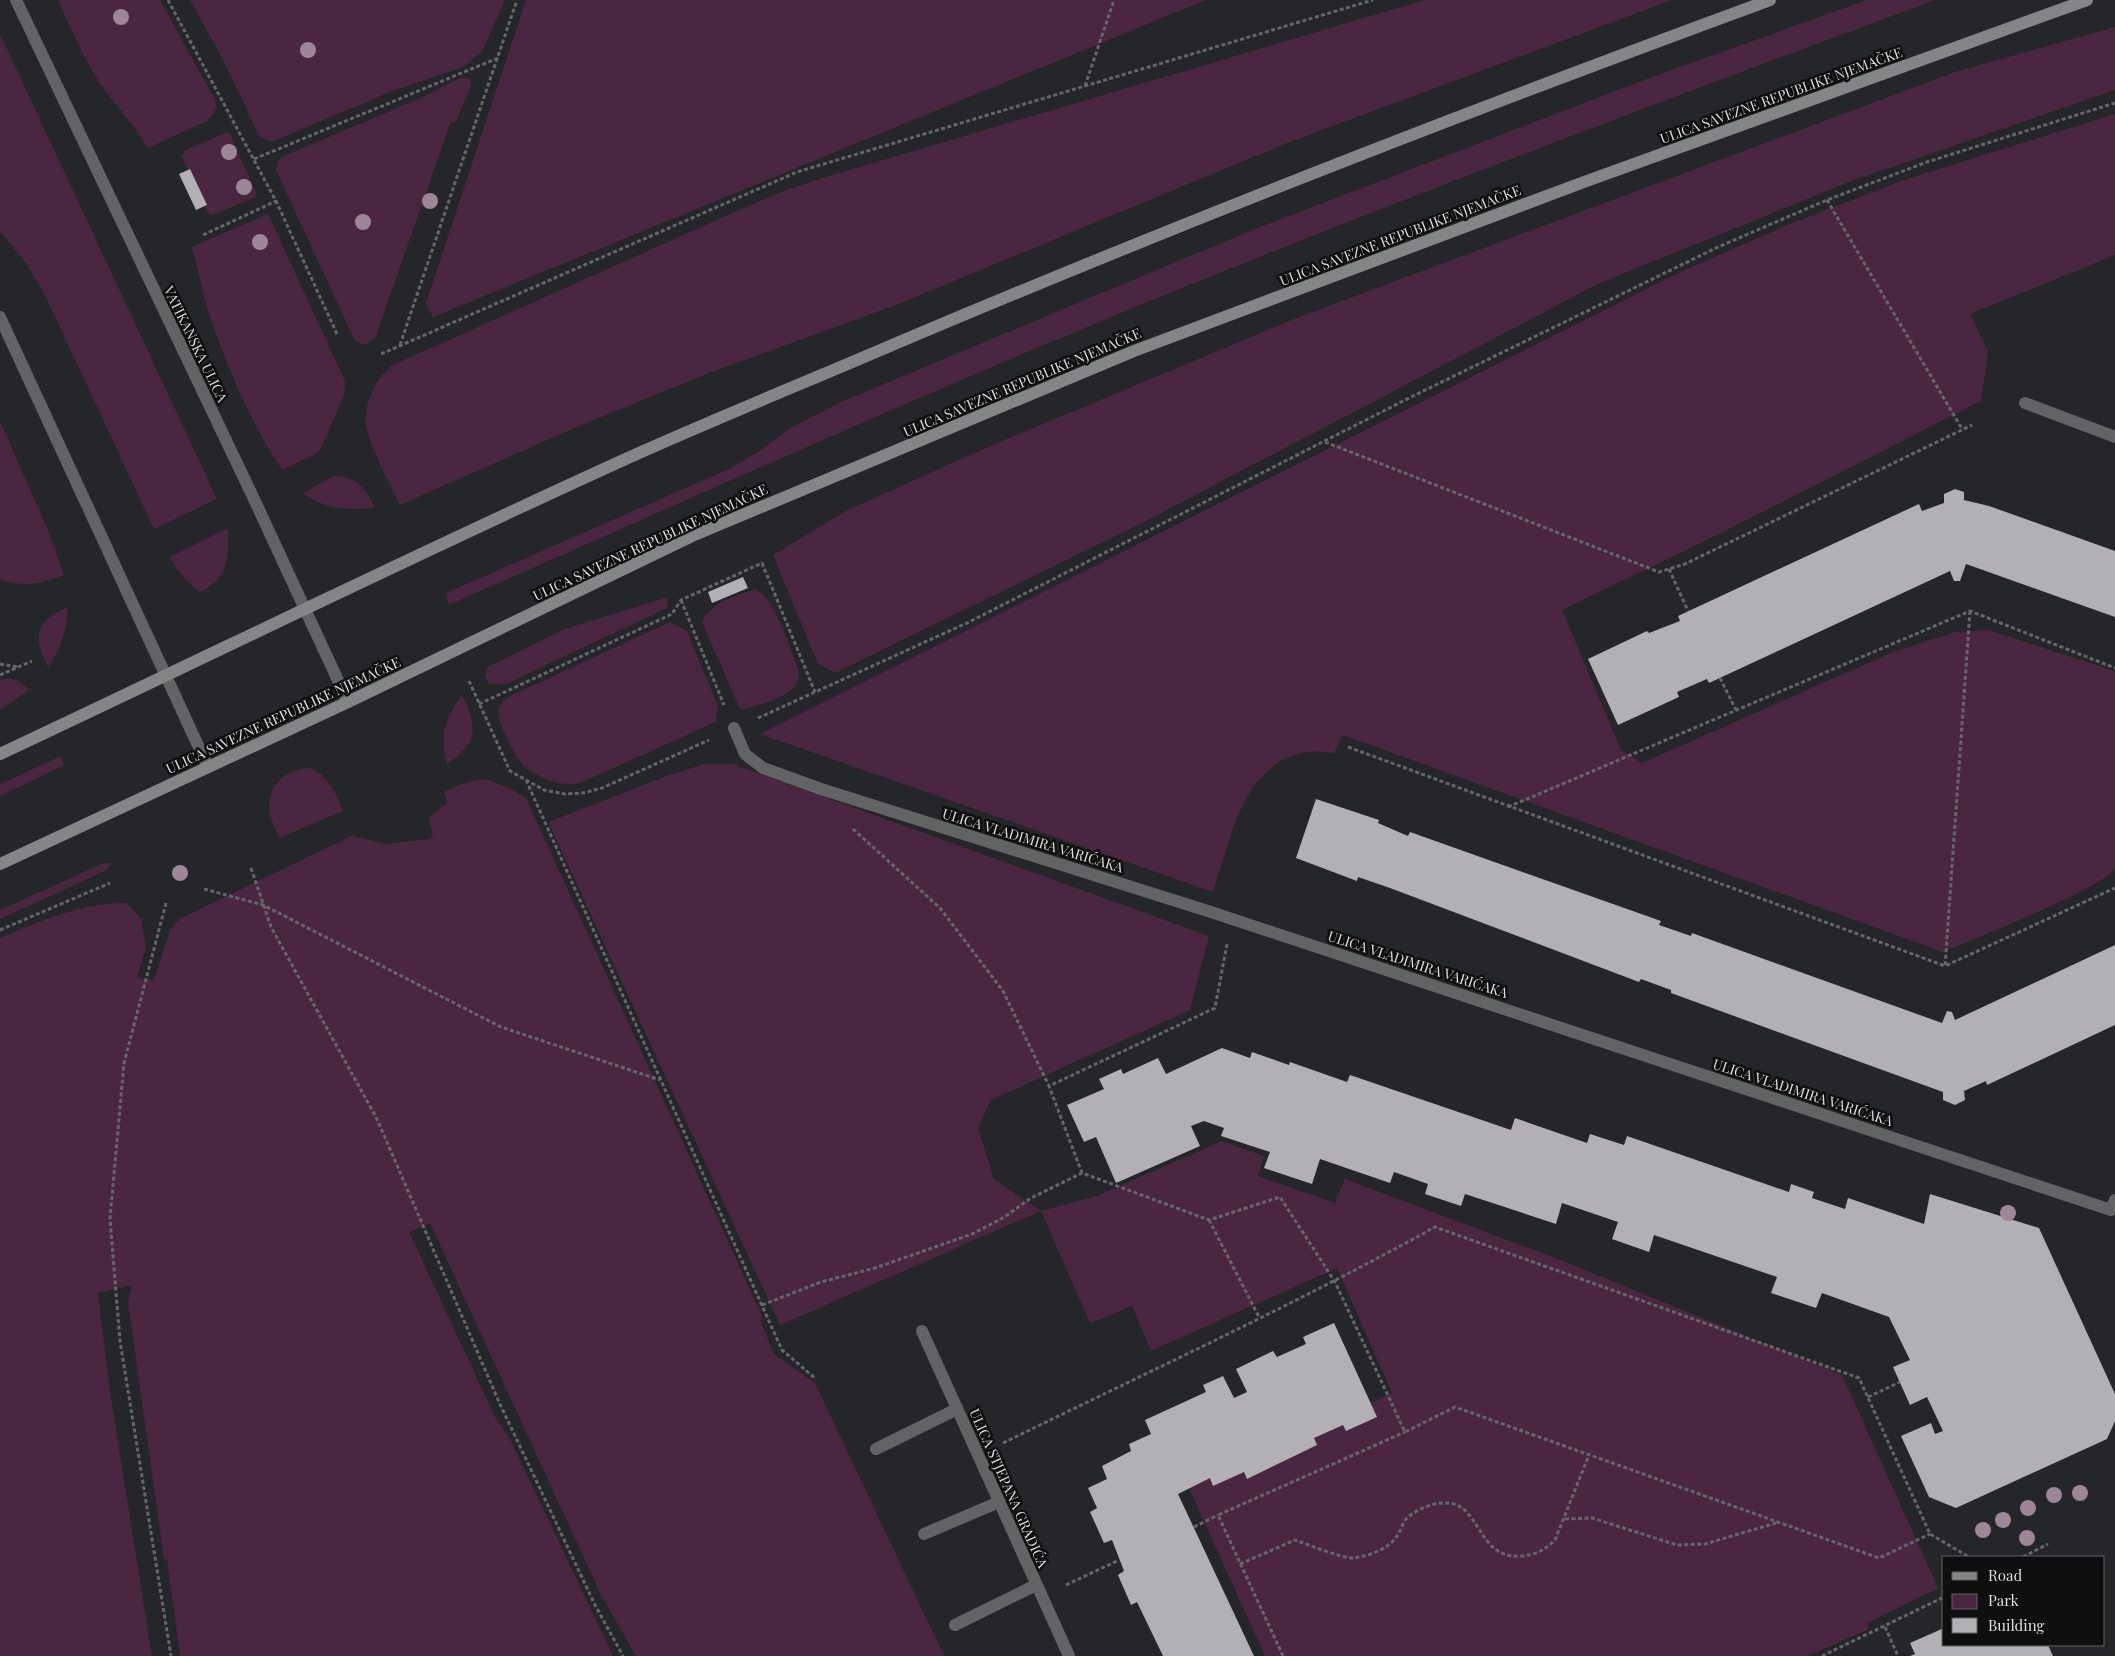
<svg xmlns="http://www.w3.org/2000/svg" width="2115" height="1656" viewBox="0 0 2115 1656" font-family="'Playfair Display',serif">
<rect width="100%" height="100%" fill="#252629"/>
<path fill="#4b2641" d="M 58,0 L 160,0 L 214,98 C 219,108 214,114 207,121 L 148,148 C 136,128 121,111 106,92 C 86,65 72,31 58,0 Z
M 190,0 L 505,0 L 482,52 L 463,67 L 392,91 L 274,141 L 268,141 L 260,137 L 220,54 Z
M 526,0 L 1206,0 L 433,317 L 426,303 Z
M 1425,0 L 1672,0 L 1287,143 L 896,305 L 709,373 L 579,426 L 400,505 C 390,482 375,458 368,434 C 360,410 374,379 393,365 L 773,195 L 822,178 Z
M 1867,0 L 1935,0 C 1695,89 1456,178 1219,273 C 960,377 705,492 449,605 L 446,593 L 729,469 L 758,452 L 789,429 L 841,402 L 1255,229 L 1652,77 Z
M 2115,27 L 2115,90 L 1854,180 L 1600,283 L 1140,524 L 835,673 L 818,664 L 773,555 L 846,511 L 990,446 L 1294,319 L 1955,72 Z
M 0,34 L 217,499 L 154,529 L 44,293 L 25,262 L 0,231 Z
M 462,77 L 471,80 L 470,89 L 455,123 L 451,121 L 376,336 L 370,342 L 363,345 L 355,341 L 276,170 L 278,161 L 282,157 L 416,100 Z
M 2115,114 L 2115,255 L 1970,314 L 1988,352 L 1981,401 L 1719,534 L 1562,610 L 1621,750 L 1642,763 L 1893,652 L 1955,632 L 1988,630 L 2115,671 L 2115,868 C 2105,888 1971,940 1943,952 L 1343,735 L 1334,753 C 1326,752 1316,751 1307,752 C 1242,762 1231,840 1213,892 L 760,734 L 1674,275 L 1785,226 L 1901,181 Z
M 227,132 L 230,134 L 257,195 L 256,197 L 212,215 L 208,213 L 190,169 L 188,170 L 181,156 L 186,150 Z
M 268,214 L 345,381 L 344,396 L 320,450 L 314,455 L 282,470 C 250,421 226,366 208,310 C 201,289 199,268 191,247 Z
M 0,421 L 47,528 L 64,575 C 38,585 27,587 0,580 Z
M 334,476 C 357,476 366,489 375,508 C 348,510 325,510 303,493 Z
M 228,528 C 229,556 229,580 200,592 C 186,582 178,572 170,557 Z
M 755,589 C 776,599 790,649 799,671 C 798,674 799,680 797,683 C 791,697 754,708 740,709 L 702,622 C 712,601 735,597 755,589 Z
M 668,597 L 667,608 L 506,684 L 489,684 L 485,676 L 488,667 L 565,629 Z
M 68,607 C 66,630 62,648 48,667 C 33,637 34,621 68,607 Z
M 670,622 L 687,631 L 718,706 L 716,722 L 580,783 C 562,787 540,779 525,767 C 516,759 494,718 499,707 C 501,702 506,699 510,696 Z
M 7,678 L 18,680 L 29,690 L 0,710 L 0,681 Z
M 462,694 C 477,729 480,739 447,765 C 439,734 445,720 462,694 Z
M 61,756 L 64,765 L 0,796 L 0,784 Z
M 705,764 L 733,764 L 1209,936 L 1190,1010 L 991,1100 L 978,1128 L 994,1179 L 1041,1211 L 1097,1196 L 1222,1141 L 1264,1156 L 1258,1176 L 1335,1203 L 1345,1179 L 1563,1261 L 1842,1375 L 1938,1588 L 1867,1623 L 1869,1629 L 1808,1656 L 1265,1656 L 1188,1486 L 1392,1393 L 1337,1268 L 1151,1351 L 1132,1306 L 1090,1323 L 1041,1211 L 780,1325 L 549,824 L 551,821 L 669,775 Z
M 311,768 C 329,777 336,793 343,811 L 279,838 C 275,828 268,815 269,803 C 272,780 290,769 311,768 Z
M 485,779 L 507,787 L 526,798 L 763,1318 L 760,1320 L 774,1354 L 815,1383 L 944,1656 L 636,1656 L 601,1595 L 430,1223 L 409,1232 L 495,1417 L 511,1441 L 613,1656 L 180,1656 L 167,1559 L 164,1559 L 128,1302 L 132,1285 L 98,1293 L 110,1392 L 152,1656 L 0,1656 L 0,938 C 42,920 81,903 127,903 L 141,919 L 146,947 L 137,978 L 154,980 L 170,930 L 179,919 L 352,836 L 387,844 L 430,839 L 433,836 L 429,817 L 447,803 L 444,792 L 467,782 Z
M 104,863 L 111,863 L 107,870 L 0,919 L 0,910 Z"/>
<path fill="#b2b0b4" d="M 190,169 L 207,205 L 196,210 L 179,174 Z
M 1955,489 L 1964,492 L 1964,500 L 1989,506 L 2115,551 L 2115,617 L 1966,564 L 1960,581 L 1954,581 L 1950,571 L 1709,683 L 1707,679 L 1677,692 L 1679,697 L 1618,725 L 1588,659 L 1647,631 L 1649,633 L 1680,621 L 1678,616 L 1919,504 L 1922,511 L 1944,503 L 1944,494 Z
M 743,577 L 748,588 L 712,603 L 708,592 Z
M 1316,799 L 1379,820 L 1378,823 L 1408,836 L 1410,832 L 1661,921 L 1659,925 L 1691,936 L 1692,933 L 1942,1023 L 1947,1011 L 1952,1012 L 1955,1020 L 2115,945 L 2115,1025 L 1987,1085 L 1986,1081 L 1964,1091 L 1965,1100 L 1955,1105 L 1943,1100 L 1943,1092 L 1671,993 L 1671,990 L 1641,979 L 1639,982 L 1390,888 L 1358,877 L 1357,881 L 1296,858 Z
M 1222,1048 L 1250,1058 L 1252,1052 L 1289,1065 L 1290,1062 L 1347,1082 L 1350,1075 L 1511,1130 L 1515,1118 L 1587,1143 L 1590,1134 L 1624,1145 L 1627,1136 L 1789,1192 L 1791,1184 L 1814,1192 L 1812,1198 L 1845,1209 L 1848,1198 L 1924,1224 L 1930,1194 L 2039,1228 L 2115,1394 L 2115,1421 L 2107,1439 L 1956,1508 L 1929,1497 L 1901,1436 L 1931,1423 L 1935,1434 L 1943,1431 L 1927,1397 L 1910,1405 L 1893,1367 L 1910,1360 L 1889,1317 L 1822,1293 L 1816,1308 L 1771,1293 L 1777,1277 L 1654,1235 L 1649,1252 L 1612,1239 L 1618,1222 L 1562,1203 L 1556,1224 L 1465,1194 L 1461,1206 L 1425,1194 L 1428,1184 L 1394,1172 L 1390,1183 L 1320,1159 L 1312,1184 L 1264,1168 L 1270,1152 L 1221,1136 L 1224,1128 L 1204,1121 L 1191,1126 L 1200,1146 L 1116,1183 L 1096,1137 L 1084,1142 L 1067,1105 L 1104,1089 L 1099,1079 L 1121,1069 L 1123,1074 L 1158,1058 L 1166,1074 Z
M 1334,1323 L 1377,1417 L 1346,1431 L 1343,1425 L 1314,1438 L 1317,1445 L 1247,1479 L 1244,1472 L 1213,1486 L 1210,1478 L 1178,1494 L 1254,1656 L 1163,1656 L 1137,1602 L 1131,1605 L 1118,1575 L 1124,1571 L 1112,1540 L 1104,1543 L 1090,1512 L 1097,1508 L 1088,1488 L 1107,1479 L 1102,1466 L 1131,1451 L 1129,1444 L 1151,1434 L 1145,1420 L 1206,1392 L 1203,1385 L 1223,1376 L 1234,1398 L 1247,1392 L 1236,1369 L 1273,1351 L 1277,1357 L 1306,1344 L 1303,1337 Z
M 1944,1628 L 1944,1645 L 2048,1645 L 2053,1656 L 1910,1656 L 1915,1654 L 1910,1643 Z"/>
<g fill="none" stroke-linecap="round" stroke-linejoin="round">
<path stroke="#656669" stroke-width="3" stroke-dasharray="4 2.5" stroke-linecap="butt" d="M 168,0 L 276,201 L 337,334
M 1085,86 L 1114,0
M 254,159 L 498,58
M 1827,200 L 1962,429
M 203,235 L 276,201
M 400,345 L 517,0
M 381,354 L 797,172 L 1373,0
M 1325,442 L 1659,572 L 1685,564 L 1972,425
M 1669,569 L 1688,611
M 681,600 L 724,705
M 1970,611 L 1945,966 L 2115,888
M 0,664 L 18,667
M 0,675 L 32,661
M 1720,678 L 1736,710
M 469,681 L 510,771 L 544,790 L 565,794 L 583,793 L 602,788 L 709,740
M 479,704 L 672,614 L 681,600 L 762,563 L 815,692
M 758,718 L 969,622 L 1409,398 L 1718,247 L 1827,200 L 1927,162 L 2115,103
M 1348,747 L 1945,966
M 526,780 L 782,1350 L 816,1379
M 1508,807 L 1970,611 L 2115,668
M 853,829 L 940,908 L 1003,991 L 1049,1086
M 251,868 L 271,927 L 377,1119 L 499,1402 L 595,1605 L 623,1656
M 204,889 L 263,905 L 501,1027 L 660,1080
M 166,903 L 124,1063 L 110,1219 L 120,1341 L 171,1656
M 0,930 L 110,883
M 1227,944 L 1215,1008 L 1049,1086 L 1082,1173 L 1209,1220 L 1280,1197 L 1335,1282 L 1405,1432 L 1455,1407 L 1879,1558 L 1930,1534
M 1209,1220 L 1259,1317
M 762,1305 L 821,1282 L 875,1268 L 972,1234 L 1003,1218 L 1031,1198 L 1082,1173
M 1868,1397 L 1900,1382
M 1003,1443 C 1148,1372 1294,1305 1435,1227 L 1859,1378 L 1930,1534 L 1969,1557
M 1565,1519 L 1592,1518 L 1677,1545 L 1705,1544 L 1776,1523
M 1194,1527 L 1218,1515
M 2023,1557 L 2048,1544
M 1240,1564 L 1295,1540 C 1307,1544 1343,1559 1354,1558 C 1368,1556 1389,1549 1397,1536 C 1401,1531 1402,1524 1406,1519 C 1416,1509 1434,1502 1448,1503 C 1480,1504 1478,1560 1521,1556 C 1535,1555 1545,1550 1555,1540 L 1589,1455
M 1066,1585 L 1119,1560
M 1885,1627 L 1898,1656
M 1283,1656 L 1218,1515 L 1405,1432
M 1822,1656 L 1944,1597"/>
<path stroke="#626364" stroke-width="12" d="M 876,1449 L 957,1409
M 924,1534 L 999,1502
M 955,1625 L 1036,1585"/>
<path stroke="#626364" stroke-width="12" d="M 734,728 L 745,754 L 763,768 L 821,789 L 1211,912 L 2111,1210 L 2115,1200"/>
<path stroke="#626364" stroke-width="12" d="M 2025,403 L 2115,437
M 922,1331 L 1069,1656"/>
<path stroke="#626364" stroke-width="12" d="M 16,0 L 254,499 L 348,702
M 0,317 L 208,767"/>
<path stroke="#838587" stroke-width="12" d="M 0,754 C 213,654 424,550 639,453 C 724,415 811,380 897,343 C 1185,221 1476,108 1770,0
M 0,864 L 348,702 L 692,536 L 1134,351 L 1584,182 L 2087,0"/>
</g>
<g fill="#9c8697">
<circle cx="121" cy="17" r="8"/>
<circle cx="308" cy="50" r="8"/>
<circle cx="229" cy="152" r="8"/>
<circle cx="244" cy="187" r="8"/>
<circle cx="430" cy="201" r="8"/>
<circle cx="363" cy="222" r="8"/>
<circle cx="260" cy="242" r="8"/>
<circle cx="180" cy="873" r="8"/>
<circle cx="2008" cy="1213" r="8"/>
<circle cx="2080" cy="1493" r="8"/>
<circle cx="2054" cy="1495" r="8"/>
<circle cx="2028" cy="1508" r="8"/>
<circle cx="2003" cy="1520" r="8"/>
<circle cx="1983" cy="1530" r="8"/>
<circle cx="2027" cy="1538" r="8"/>
</g>
<g text-anchor="middle" dominant-baseline="central" stroke-width="5" stroke-linejoin="round" paint-order="stroke">
<g font-size="14" fill="#dfdfe1" stroke="#0f0f10">
<text transform="translate(1781 95) rotate(-20)">ULICA SAVEZNE REPUBLIKE NJEMAČKE</text>
<text transform="translate(1400 235) rotate(-21)">ULICA SAVEZNE REPUBLIKE NJEMAČKE</text>
<text transform="translate(196 344) rotate(64)">VATIKANSKA ULICA</text>
<text transform="translate(1022 382) rotate(-23)">ULICA SAVEZNE REPUBLIKE NJEMAČKE</text>
<text transform="translate(650 542) rotate(-25)">ULICA SAVEZNE REPUBLIKE NJEMAČKE</text>
<text transform="translate(283 715) rotate(-25)">ULICA SAVEZNE REPUBLIKE NJEMAČKE</text>
<text transform="translate(1033 840) rotate(17)">ULICA VLADIMIRA VARIĆAKA</text>
<text transform="translate(1418 964) rotate(18)">ULICA VLADIMIRA VARIĆAKA</text>
<text transform="translate(1803 1092) rotate(18)">ULICA VLADIMIRA VARIĆAKA</text>
<text transform="translate(1009 1488) rotate(66)">ULICA STJEPANA GRADIĆA</text>
</g>
</g>
<rect x="1942" y="1556" width="162" height="90" fill="#0f0f10" stroke="#626264"/>
<rect x="1952" y="1572" width="25" height="8" fill="#838587" stroke="#626264"/>
<text x="1988" y="1581" font-size="15" fill="#dfdfe1">Road</text>
<rect x="1952" y="1594" width="25" height="15" fill="#4b2641" stroke="#626264"/>
<text x="1988" y="1606" font-size="15" fill="#dfdfe1">Park</text>
<rect x="1952" y="1618" width="25" height="15" fill="#b2b0b4" stroke="#626264"/>
<text x="1988" y="1631" font-size="15" fill="#dfdfe1">Building</text>
</svg>
